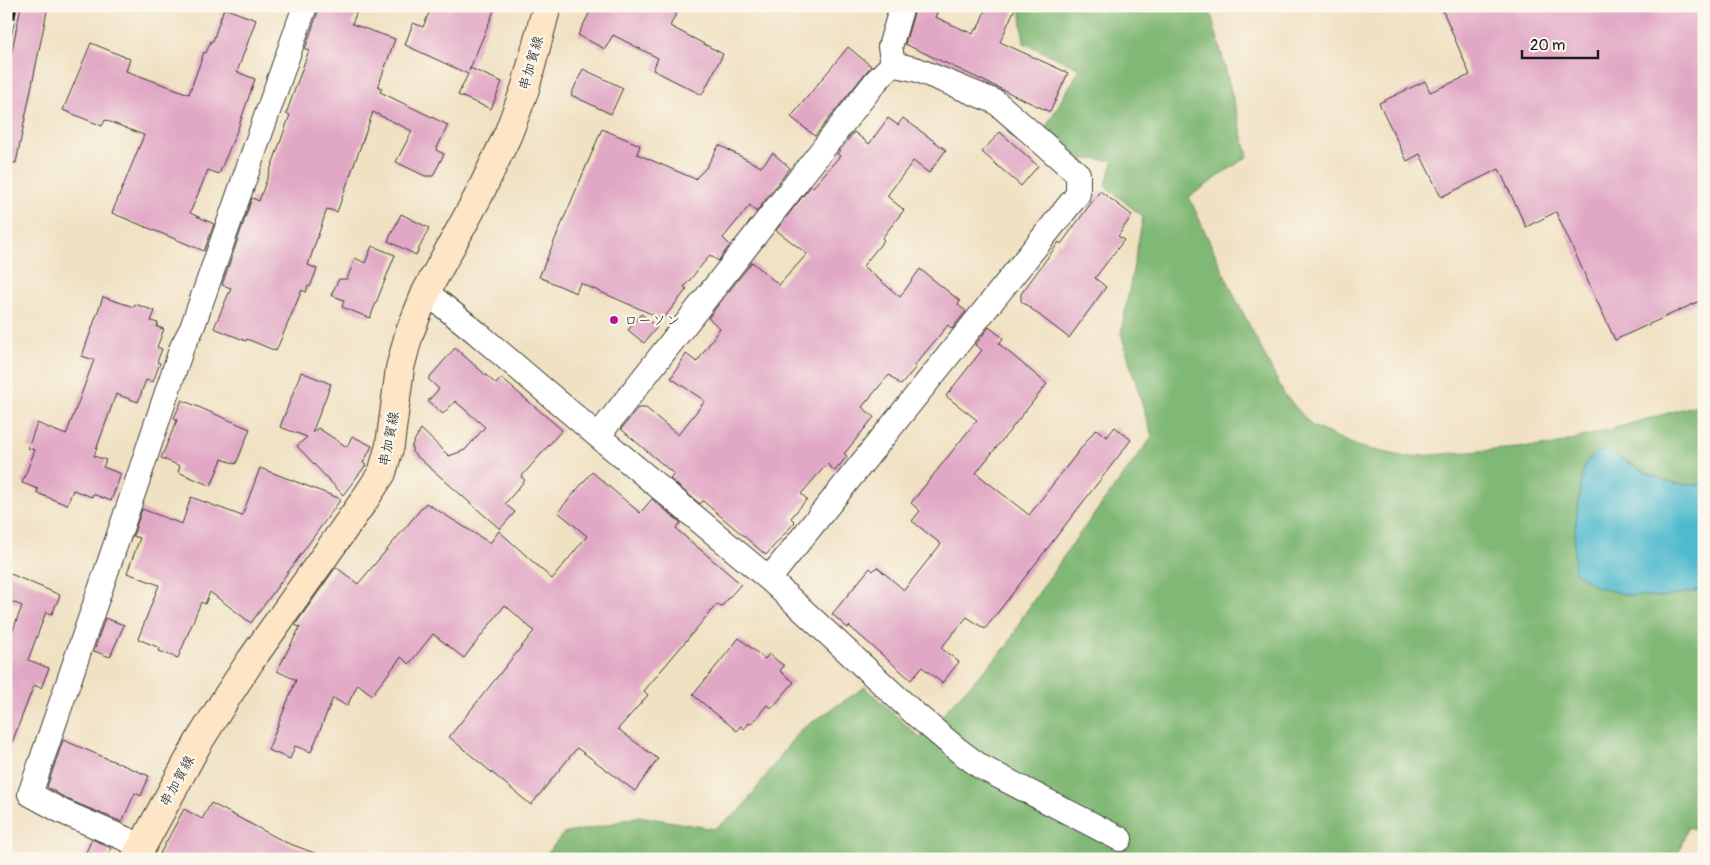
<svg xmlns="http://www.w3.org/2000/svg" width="1710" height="865" viewBox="0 0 1710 865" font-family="Pangolin,'Klee One',sans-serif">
<rect width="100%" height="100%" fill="#fbf7ec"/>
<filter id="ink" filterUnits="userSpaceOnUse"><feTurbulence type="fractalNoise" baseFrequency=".02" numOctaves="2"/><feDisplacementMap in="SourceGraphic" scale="10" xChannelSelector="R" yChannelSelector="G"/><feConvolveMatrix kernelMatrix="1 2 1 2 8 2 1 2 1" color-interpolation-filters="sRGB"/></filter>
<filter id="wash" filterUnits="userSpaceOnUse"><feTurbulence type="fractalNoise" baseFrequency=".0096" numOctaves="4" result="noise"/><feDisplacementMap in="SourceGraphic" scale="20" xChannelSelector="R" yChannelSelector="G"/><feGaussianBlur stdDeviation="1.12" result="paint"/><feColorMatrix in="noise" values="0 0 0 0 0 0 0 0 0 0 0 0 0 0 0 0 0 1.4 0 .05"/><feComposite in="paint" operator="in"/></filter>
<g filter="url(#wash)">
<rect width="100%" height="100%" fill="#f0e1c3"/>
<path fill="#80b875" stroke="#4e6a48" d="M 1020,6 L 1209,6 L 1248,156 L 1189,197 L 1233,293 L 1284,394 L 1312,426 L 1359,447 L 1407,457 L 1554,445 L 1704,403 L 1704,485 C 1665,487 1645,472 1613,453 L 1579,496 L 1576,528 L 1595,586 L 1627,595 L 1664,597 L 1704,589 L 1704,832 L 1688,827 L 1676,859 L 543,859 L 563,834 L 602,826 L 639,816 L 714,829 L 740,811 L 799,731 L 865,687 L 920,738 L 1008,645 L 1023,616 L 1075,540 L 1152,437 L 1121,333 L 1143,217 L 1105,186 L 1114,160 L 1081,159 L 1045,128 L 1080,69 L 1024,43 Z"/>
<path fill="#50bacd" stroke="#366b74" d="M 1604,450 C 1623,457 1638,470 1657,478 C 1672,484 1688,485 1704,485 L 1704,589 L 1664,597 L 1627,595 L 1595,586 L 1575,572 C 1572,536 1578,498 1585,463 L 1596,454 Z"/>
<g id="blocks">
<path fill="#e1a8c5" d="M 21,6 L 48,6 L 16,163 L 6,162 L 6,80 Z
M 320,6 L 359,6 L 352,24 L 395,39 L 378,87 L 382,88 L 380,92 L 448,125 L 436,150 L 444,154 L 433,176 L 425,176 L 396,162 L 412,131 L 373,112 L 337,212 L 327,209 L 308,265 L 317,269 L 310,287 L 308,286 L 306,292 L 302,290 L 276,351 L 247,339 L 246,341 L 214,328 L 231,288 L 222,285 L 252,198 L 259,201 L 290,115 L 286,114 L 309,50 L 305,49 Z
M 432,6 L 496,6 L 469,71 L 470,68 L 502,82 L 491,109 L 458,95 L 468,74 L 405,45 L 413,23 L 423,27 Z
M 593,6 L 680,6 L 670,26 L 723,54 L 702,95 L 653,70 L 658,58 L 613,35 L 605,49 L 578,35 Z
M 916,6 L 940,6 L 935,17 L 973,34 L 975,29 L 977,30 L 987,6 L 1016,6 L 1000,42 L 1068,73 L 1050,112 L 905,44 Z
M 1441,6 L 1704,6 L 1704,299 L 1615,340 L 1556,212 L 1526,227 L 1499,169 L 1441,197 L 1420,154 L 1407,161 L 1379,103 L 1425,81 L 1430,92 L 1470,75 Z
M 224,8 L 256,20 L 237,72 L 255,79 L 238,128 L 219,174 L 208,170 L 190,213 L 214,224 L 204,251 L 112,213 L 144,135 L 105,120 L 102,126 L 63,110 L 91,43 L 130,59 L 126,71 L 189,94 L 204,52 L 206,53 L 211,41 L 213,41 Z
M 848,47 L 871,66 L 815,136 L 791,117 Z
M 583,69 L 623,88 L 611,114 L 571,95 Z
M 888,118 L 898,125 L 903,118 L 946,150 L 929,173 L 913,161 L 887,196 L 904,210 L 882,238 L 884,240 L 863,266 L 900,297 L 920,269 L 960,301 L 958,305 L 966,311 L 952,329 L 948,325 L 914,366 L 916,367 L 901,385 L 889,375 L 862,407 L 874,417 L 844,454 L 847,456 L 835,471 L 827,464 L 801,494 L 807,499 L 791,518 L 795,522 L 766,555 L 703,501 L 700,504 L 670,479 L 674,474 L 621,429 L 638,408 L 646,408 L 678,435 L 705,401 L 671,378 L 686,354 L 697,362 L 720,328 L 708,318 L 752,262 L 779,285 L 807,254 L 776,230 L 811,186 L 813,187 L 840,156 L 837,154 L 854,132 L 869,144 Z
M 602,129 L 640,145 L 637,154 L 695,179 L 706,168 L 719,145 L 761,167 L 773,153 L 790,168 L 756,212 L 750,205 L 723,238 L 730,245 L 718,261 L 710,255 L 684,287 L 687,289 L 663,319 L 580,283 L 576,293 L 539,277 Z
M 1000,132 L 1038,166 L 1021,186 L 982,152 Z
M 1100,191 L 1132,215 L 1118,236 L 1124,240 L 1095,278 L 1106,287 L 1069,338 L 1021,301 L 1021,294 L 1059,242 L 1061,244 Z
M 401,214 L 429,228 L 416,255 L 388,241 Z
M 372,246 L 395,255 L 370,318 L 342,307 L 344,300 L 331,295 L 339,279 L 347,279 L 355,258 L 365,263 Z
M 103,297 L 134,307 L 135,304 L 155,311 L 151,321 L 158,323 L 157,327 L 164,329 L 157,347 L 162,349 L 157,362 L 160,363 L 153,382 L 146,380 L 138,402 L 116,394 L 94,456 L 106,460 L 103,467 L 121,474 L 111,501 L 93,494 L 92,497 L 73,490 L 67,505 L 37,493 L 38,489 L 22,483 L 35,450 L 28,448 L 37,423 L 66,435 L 94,360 L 82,356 Z
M 641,314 L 657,327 L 644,343 L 628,330 Z
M 989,327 L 1003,338 L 999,344 L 1047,384 L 976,473 L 1029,515 L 1096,429 L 1107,437 L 1115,427 L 1131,440 L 985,629 L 967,617 L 941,648 L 959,662 L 942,683 L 922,667 L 911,680 L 849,626 L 848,628 L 832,614 L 870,568 L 873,571 L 877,567 L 904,590 L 941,544 L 912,521 L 920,511 L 911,503 L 977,420 L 946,396 L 982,350 L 975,345 Z
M 455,348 L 496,384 L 501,378 L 562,430 L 521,477 L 525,480 L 505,504 L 515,512 L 500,529 L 412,452 L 412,445 L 421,429 L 449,456 L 465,450 L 485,427 L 455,401 L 443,414 L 428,401 L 439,389 L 428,379 Z
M 301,372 L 331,384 L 312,433 L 318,428 L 347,447 L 352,436 L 372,446 L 363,463 L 366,465 L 343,495 L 297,446 L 307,437 L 280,427 Z
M 182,400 L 250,429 L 236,464 L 222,459 L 211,486 L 178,472 L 180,466 L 161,458 L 177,420 L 174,418 Z
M 260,468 L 341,499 L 251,623 L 210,592 L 205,604 L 201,602 L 178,658 L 159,651 L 160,648 L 138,639 L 159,585 L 127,573 L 140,538 L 133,536 L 142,509 L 182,524 L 191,497 L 242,516 Z
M 592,472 L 640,513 L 652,499 L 681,523 L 676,529 L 741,584 L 721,607 L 717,604 L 644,691 L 648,695 L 618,729 L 658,759 L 635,791 L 577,748 L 531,805 L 449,737 L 534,631 L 505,605 L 464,658 L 433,634 L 409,664 L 401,657 L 372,695 L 358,684 L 347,706 L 333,698 L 311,752 L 295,746 L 290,759 L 268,750 L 296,680 L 277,671 L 300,627 L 295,625 L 336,567 L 358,584 L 426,503 L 490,543 L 499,531 L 552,579 L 587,536 L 558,512 Z
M 6,572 L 60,595 L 52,614 L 46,612 L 28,660 L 49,668 L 41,688 L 34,685 L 8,753 L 6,752 L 6,648 L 22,606 L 6,599 Z
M 105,618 L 124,625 L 110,657 L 94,651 Z
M 739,638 L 765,659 L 769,654 L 784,666 L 780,671 L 794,682 L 772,708 L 767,705 L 751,724 L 749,723 L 744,729 L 741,726 L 737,731 L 693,695 Z
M 63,740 L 149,776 L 141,796 L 135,793 L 122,822 L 69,800 L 47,787 Z
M 211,803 L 285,842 L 325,857 L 325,859 L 157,859 L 184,809 L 202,819 Z
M 92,839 L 111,848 L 106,859 L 83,859 Z"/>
</g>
</g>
<g filter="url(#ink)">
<use href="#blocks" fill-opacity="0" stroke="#3c3a35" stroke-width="1"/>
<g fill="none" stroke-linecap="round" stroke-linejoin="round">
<g stroke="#3c3a35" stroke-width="26">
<path id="street" d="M 893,64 L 890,47 L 902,6
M 426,292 L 477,333 L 598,436 L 769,579 L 914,713 L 958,750 L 981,767 L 1120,839
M 598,436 L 876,81 L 893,64
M 769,579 L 1078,194 L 1078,174 L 996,102 L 918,70 L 893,64
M 142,846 L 63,812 L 30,794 L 138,479 L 182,347 L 192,328 L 305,6"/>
</g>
<g stroke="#3c3a35" stroke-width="30">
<path id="secondary" d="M 135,859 L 198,743 L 223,703 L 251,660 L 363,502 L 382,473 L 390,445 L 400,368 L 409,334 L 426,292 L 479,195 L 508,134 L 525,89 L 547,6"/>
</g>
<use href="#street" stroke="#fff" stroke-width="24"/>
<use href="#secondary" stroke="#fde5c5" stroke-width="28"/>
<g stroke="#1c1c1c" stroke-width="5.5">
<path id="rail" d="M 6,51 L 15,6"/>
</g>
<use href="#rail" stroke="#fbf7ec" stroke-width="4" stroke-dasharray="11" stroke-linecap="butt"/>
</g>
</g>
<circle fill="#b5179e" stroke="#fbf7ec" stroke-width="2" cx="614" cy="320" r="5"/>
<g text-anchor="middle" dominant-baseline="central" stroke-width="4.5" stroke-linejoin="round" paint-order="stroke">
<g font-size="14" fill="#1c1c1c" stroke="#fbf7ec">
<text transform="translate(531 63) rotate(-74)">串加賀線</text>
<text transform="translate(389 439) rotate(-79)">串加賀線</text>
<text transform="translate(177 781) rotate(-61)">串加賀線</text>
</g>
<g font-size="14" fill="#1c1c1c" stroke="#fbf7ec" text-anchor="start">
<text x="624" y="320">ローソン</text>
</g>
</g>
<rect width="1710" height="865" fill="none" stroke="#fbf7ec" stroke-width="25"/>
<path d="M1522 50v8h76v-8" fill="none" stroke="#1c1c1c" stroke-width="2.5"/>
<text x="1530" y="50" font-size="15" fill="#1c1c1c" stroke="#fbf7ec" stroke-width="4" paint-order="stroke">20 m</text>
</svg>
